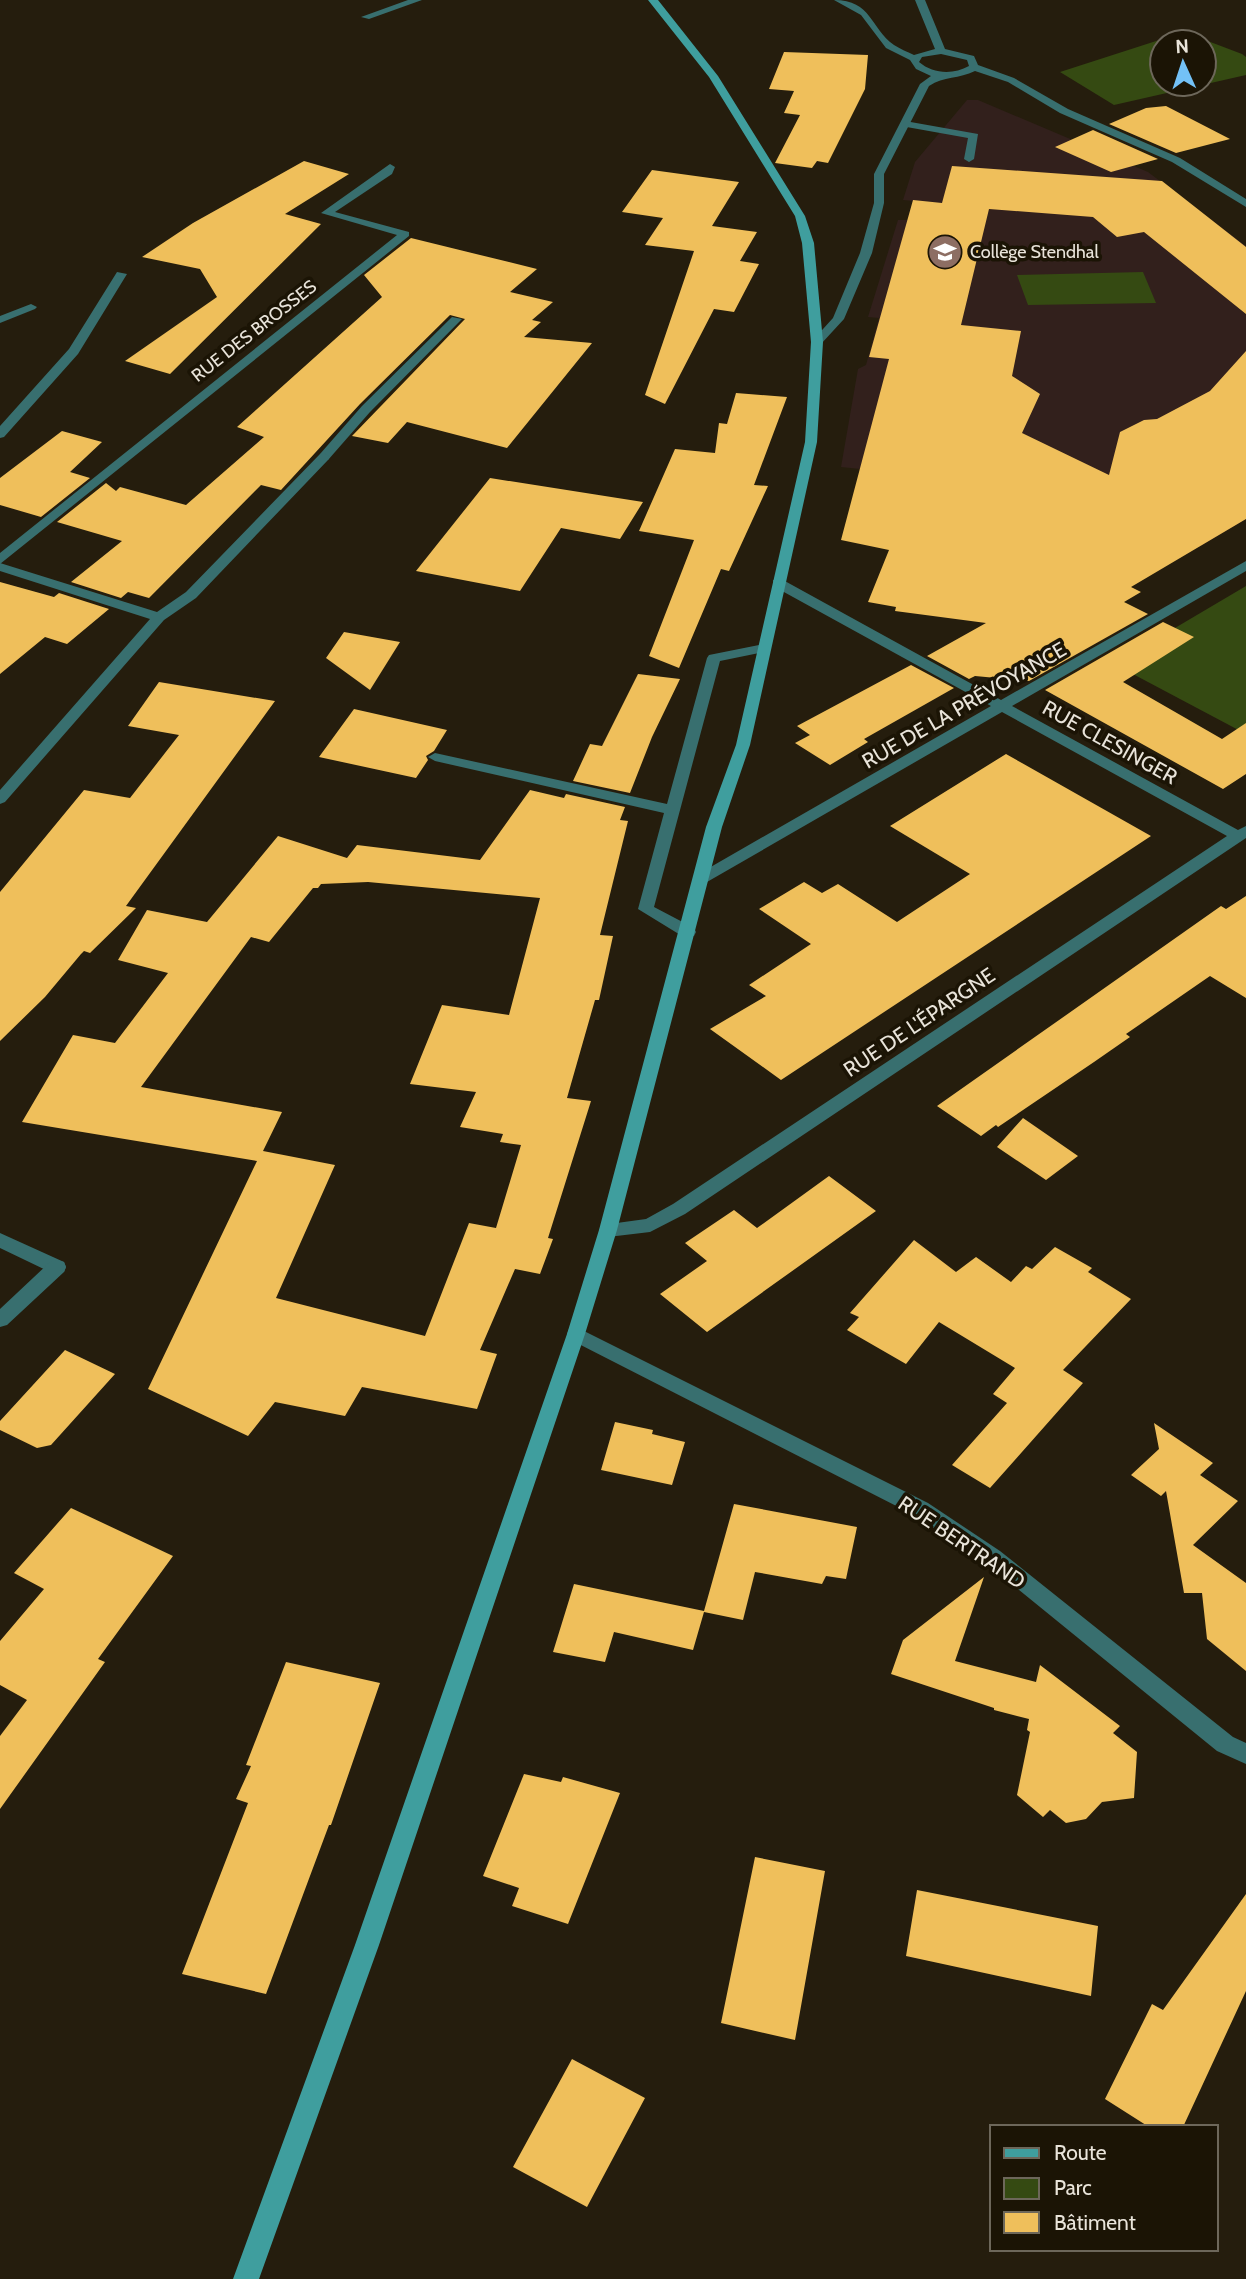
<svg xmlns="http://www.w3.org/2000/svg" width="1246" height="2279" viewBox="0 0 1246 2279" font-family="Cabin,sans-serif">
<rect width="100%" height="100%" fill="#251d0d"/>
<path fill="#32201c" d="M 967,100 L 978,100 L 1148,172 L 1246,246 L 1246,519 L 1199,547 L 1153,525 L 857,491 L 860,469 L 841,467 L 858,369 L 866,365 L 879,318 L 868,317 L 898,220 L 908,220 L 913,201 L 903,200 L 915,162 Z"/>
<path fill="#354a12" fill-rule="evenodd" d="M 1184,32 L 1242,54 L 1246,57 L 1246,75 L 1114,105 L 1060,72 ZM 1162,42 L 1204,42 L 1204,84 L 1162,84 Z
M 1143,272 L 1156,303 L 1028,305 L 1017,275 Z
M 1246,586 L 1246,734 L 1114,664 Z"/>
<path fill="#efbf5b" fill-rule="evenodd" d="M 784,52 L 868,55 L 865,89 L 828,163 L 817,161 L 812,168 L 775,163 L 800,115 L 784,113 L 794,91 L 769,89 Z
M 1166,106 L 1230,139 L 1176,153 L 1109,124 L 1146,108 Z
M 1093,130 L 1158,159 L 1111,172 L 1055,147 Z
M 304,161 L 349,174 L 285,214 L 321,224 L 170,374 L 125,361 L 217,297 L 200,269 L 142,257 L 193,223 Z
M 952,166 L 1162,181 L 1246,247 L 1246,314 L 1144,232 L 1117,237 L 1093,217 L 989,209 L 961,325 L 1021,331 L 1012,376 L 1040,394 L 1022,433 L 1109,475 L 1120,432 L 1144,420 L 1157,419 L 1210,391 L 1246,351 L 1246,519 L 1131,587 L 1141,592 L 1124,602 L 1148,614 L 1029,681 L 975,676 L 969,679 L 927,656 L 986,623 L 895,611 L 896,607 L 868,602 L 889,550 L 841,540 L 889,359 L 869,357 L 913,200 L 942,203 Z
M 652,170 L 739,182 L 712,226 L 757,232 L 740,261 L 759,264 L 734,312 L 714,309 L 665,404 L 645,395 L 694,251 L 645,245 L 663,218 L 622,212 Z
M 411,238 L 537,269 L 510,292 L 553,302 L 532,320 L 541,322 L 524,337 L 592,343 L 507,448 L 407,422 L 388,443 L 352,436 L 465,319 L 450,315 L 360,404 L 281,490 L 261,485 L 149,598 L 128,592 L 121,598 L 71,582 L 122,541 L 57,522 L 106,483 L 116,491 L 120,487 L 186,505 L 264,437 L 237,427 L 382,297 L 364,275 Z
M 736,393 L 787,397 L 754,485 L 768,486 L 729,571 L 721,569 L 679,668 L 649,656 L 694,540 L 639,531 L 675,449 L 715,453 L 719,423 L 727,424 Z
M 62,431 L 102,442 L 70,472 L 90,478 L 41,517 L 0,505 L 0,478 Z
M 490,478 L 643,502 L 620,539 L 561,528 L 520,591 L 416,571 Z
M 0,582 L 54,597 L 59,593 L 109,609 L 67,644 L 45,637 L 0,674 Z
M 1163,622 L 1194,637 L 1123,682 L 1222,739 L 1246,723 L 1246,774 L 1223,789 L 1045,690 Z
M 344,632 L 400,642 L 370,690 L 326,658 Z
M 911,665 L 954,688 L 864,739 L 868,742 L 830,765 L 795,743 L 810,735 L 797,726 Z
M 638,674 L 680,679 L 652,737 L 630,793 L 573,781 L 590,744 L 602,746 Z
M 159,682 L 275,701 L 126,906 L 136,908 L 90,953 L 84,951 L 81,954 L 45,997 L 0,1041 L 0,892 L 84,790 L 130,798 L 179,735 L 128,726 Z
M 354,709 L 447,730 L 434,751 L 426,756 L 428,760 L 416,778 L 319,757 Z
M 1006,754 L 1151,836 L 781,1080 L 710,1029 L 766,996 L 749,985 L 811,944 L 759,909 L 804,882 L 822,893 L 838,884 L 897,922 L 970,874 L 890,826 Z
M 530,790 L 564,798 L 566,794 L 625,807 L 620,820 L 628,821 L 600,935 L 613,936 L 599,1000 L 595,1000 L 567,1098 L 591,1101 L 548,1238 L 553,1239 L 540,1274 L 515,1269 L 480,1350 L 497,1354 L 477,1409 L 362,1387 L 345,1416 L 275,1402 L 248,1436 L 148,1389 L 257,1161 L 22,1122 L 73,1035 L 115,1043 L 168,973 L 118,960 L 147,910 L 207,922 L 278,836 L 347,858 L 357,845 L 480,860 ZM 368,882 L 540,898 L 509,1015 L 442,1005 L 410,1084 L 476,1092 L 460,1127 L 503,1134 L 500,1142 L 521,1145 L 496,1228 L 469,1223 L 425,1336 L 276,1298 L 335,1165 L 263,1151 L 282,1112 L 141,1087 L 251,937 L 269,942 L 313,888 L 318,888 L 321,884 Z
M 1246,896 L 1246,998 L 1210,976 L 1126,1034 L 1130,1037 L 1094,1062 L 998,1127 L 996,1125 L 981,1136 L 937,1106 L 1221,906 L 1226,909 Z
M 1023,1118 L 1078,1156 L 1046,1180 L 997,1147 Z
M 829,1176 L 876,1211 L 707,1332 L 660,1294 L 707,1261 L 685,1243 L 734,1210 L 757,1228 Z
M 914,1240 L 956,1272 L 976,1257 L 1011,1282 L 1026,1266 L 1032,1269 L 1055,1247 L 1092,1268 L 1088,1272 L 1131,1299 L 1063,1370 L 1083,1383 L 990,1488 L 952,1465 L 1007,1403 L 993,1394 L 1015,1368 L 939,1322 L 906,1364 L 847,1330 L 859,1317 L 850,1313 Z
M 65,1350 L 115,1374 L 51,1445 L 37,1448 L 0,1430 L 0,1421 Z
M 615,1422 L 653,1430 L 652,1434 L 685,1442 L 672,1485 L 601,1470 Z
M 1154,1423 L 1213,1463 L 1200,1475 L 1238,1501 L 1193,1545 L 1246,1583 L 1246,1671 L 1207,1639 L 1202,1593 L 1184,1593 L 1166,1491 L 1161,1496 L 1131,1475 L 1159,1449 Z
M 734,1504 L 857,1527 L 846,1579 L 826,1576 L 822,1584 L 755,1572 L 743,1620 L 704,1612 L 693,1650 L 614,1632 L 605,1662 L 553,1652 L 574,1584 L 704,1611 Z
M 71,1508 L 173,1556 L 98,1659 L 105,1662 L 0,1809 L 0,1736 L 27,1700 L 0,1685 L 0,1641 L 44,1589 L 14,1573 Z
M 984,1577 L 955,1661 L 1036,1682 L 1040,1665 L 1120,1726 L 1113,1733 L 1137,1752 L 1134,1798 L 1102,1802 L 1086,1819 L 1066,1823 L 1050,1810 L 1043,1817 L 1017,1795 L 1030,1732 L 1027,1730 L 1029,1719 L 994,1710 L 994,1708 L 891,1674 L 903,1640 Z
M 286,1662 L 380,1683 L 331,1825 L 329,1825 L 266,1994 L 182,1974 L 248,1803 L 236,1799 L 251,1766 L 246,1765 Z
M 524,1774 L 561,1782 L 563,1777 L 620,1793 L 568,1924 L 512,1906 L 519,1888 L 483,1876 Z
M 755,1857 L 825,1871 L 795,2040 L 721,2023 Z
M 917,1890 L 1098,1926 L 1091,1996 L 906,1956 Z
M 1246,1894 L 1246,1991 L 1183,2127 L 1149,2127 L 1105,2099 L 1152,2004 L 1163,2010 Z
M 572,2059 L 645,2098 L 587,2207 L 513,2167 Z"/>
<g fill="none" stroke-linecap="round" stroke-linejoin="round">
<path fill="#386f6f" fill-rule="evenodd" d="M 905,121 L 978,134 L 974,159 L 969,162 L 964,159 L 968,138 L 901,126 L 901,122 Z
M 390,164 L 395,167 L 392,174 L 335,212 L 409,232 L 409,236 L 0,564 L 0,553 L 397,235 L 321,213 Z
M 117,272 L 127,274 L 78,354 L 4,437 L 0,438 L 0,426 L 69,349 Z
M 452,317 L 462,319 L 370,412 L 328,460 L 320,460 L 320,454 L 362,406 Z
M 764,644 L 769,645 L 769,651 L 720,661 L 654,907 L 694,928 L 696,932 L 694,936 L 682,936 L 638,909 L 664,813 L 435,761 L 428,757 L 435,753 L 667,804 L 707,658 L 709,655 Z
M 0,1233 L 64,1262 L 66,1267 L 64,1272 L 50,1272 L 0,1248 Z"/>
<path fill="#386f6f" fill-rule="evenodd" d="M 408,0 L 422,0 L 369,19 L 361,17 Z
M 834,0 C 872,0 870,28 894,45 C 900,49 908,52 914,55 L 935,49 L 915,0 L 925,0 L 945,49 L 974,56 L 978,65 L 1014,78 L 1068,109 L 1180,158 L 1246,199 L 1246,207 L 1172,162 L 1060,113 L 1008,82 L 975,71 C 959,79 944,76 929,86 L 884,174 L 884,203 L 872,253 L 844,319 L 821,344 L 813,344 L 813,340 L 833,318 L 860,253 L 874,203 L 874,174 L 920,84 L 931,76 L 916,69 L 910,60 L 886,48 L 861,15 ZM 941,54 L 967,60 L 969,66 C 953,75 933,74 919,62 L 922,57 Z
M 31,304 L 37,307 L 35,309 L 0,323 L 0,316 Z
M 324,453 L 330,457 L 328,460 L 196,598 L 164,620 L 5,802 L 0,804 L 0,790 L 150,619 L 0,571 L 0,563 L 157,612 L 186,592 L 320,454 Z
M 1246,561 L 1246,571 L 1012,706 L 1238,830 L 1246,826 L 1246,838 L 685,1214 L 650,1232 L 608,1237 L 602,1235 L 599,1230 L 602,1225 L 646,1219 L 673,1204 L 1227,836 L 1002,712 L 707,882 L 695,882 L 693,879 L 695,876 L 991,706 L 773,586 L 773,580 L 783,580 L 1001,700 Z
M 57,1260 L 64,1262 L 66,1267 L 64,1272 L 7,1325 L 0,1327 L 0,1309 L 50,1262 Z
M 576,1327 L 928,1503 L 1000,1551 L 1233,1737 L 1246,1743 L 1246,1764 L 1217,1751 L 986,1563 L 914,1515 L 569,1339 L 567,1334 L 569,1329 Z"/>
<path fill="#3f9e9e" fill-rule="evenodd" d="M 648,0 L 658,0 L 718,76 L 805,216 L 814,243 L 823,342 L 817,442 L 750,745 L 722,827 L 617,1230 L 585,1334 L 379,1945 L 259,2279 L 233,2279 L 355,1945 L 567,1334 L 599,1230 L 706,827 L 736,745 L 805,442 L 811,342 L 802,243 L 795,216 L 709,77 Z"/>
</g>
<defs>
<g id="school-disc" transform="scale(1.75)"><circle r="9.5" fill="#8d6e63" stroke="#1b1405"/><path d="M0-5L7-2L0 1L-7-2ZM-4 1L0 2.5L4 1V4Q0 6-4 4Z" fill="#fff"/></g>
</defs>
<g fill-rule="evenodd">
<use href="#school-disc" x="945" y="252"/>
</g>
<g text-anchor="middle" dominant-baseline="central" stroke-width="7" stroke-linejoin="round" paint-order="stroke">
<g font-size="18" fill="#e9e4da" stroke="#1b1405" text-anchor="start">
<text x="970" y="252">Collège Stendhal</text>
</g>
<g font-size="18" fill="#e9e4da" stroke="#1b1405">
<text transform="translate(254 331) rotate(-38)">RUE DES BROSSES</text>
</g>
<g font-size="21" fill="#e9e4da" stroke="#1b1405">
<text transform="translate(964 705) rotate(-30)">RUE DE LA PRÉVOYANCE</text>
<text transform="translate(1110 742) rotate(29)">RUE CLESINGER</text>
<text transform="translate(919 1022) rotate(-34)">RUE DE L'ÉPARGNE</text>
<text transform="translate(962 1542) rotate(34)">RUE BERTRAND</text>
</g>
</g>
<rect x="990" y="2125" width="228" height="126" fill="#1b1405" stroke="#6d675a" stroke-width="2"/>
<rect x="1004" y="2148" width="35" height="10" fill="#3f9e9e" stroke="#6d675a" stroke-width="2"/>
<text x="1054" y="2160" font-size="21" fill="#e9e4da">Route</text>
<rect x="1004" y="2178" width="35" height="21" fill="#354a12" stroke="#6d675a" stroke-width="2"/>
<text x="1054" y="2195" font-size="21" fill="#e9e4da">Parc</text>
<rect x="1004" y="2212" width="35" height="21" fill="#efbf5b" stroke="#6d675a" stroke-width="2"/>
<text x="1054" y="2230" font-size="21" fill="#e9e4da">Bâtiment</text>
<g transform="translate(1183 63) rotate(357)"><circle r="33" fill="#1b1405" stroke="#6d675a" stroke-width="2"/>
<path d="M0-5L12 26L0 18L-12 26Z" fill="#73c1f6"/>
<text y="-10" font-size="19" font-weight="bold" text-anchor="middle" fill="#e9e4da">N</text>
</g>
</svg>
